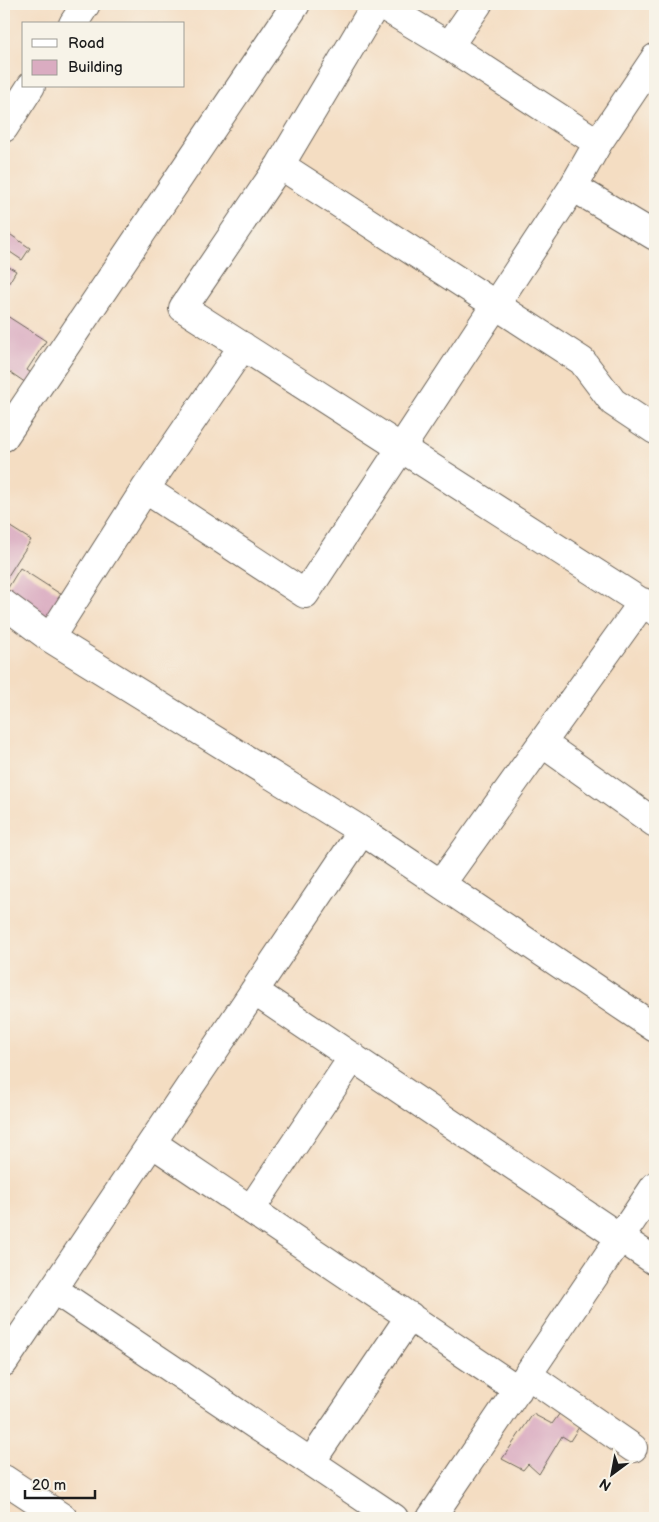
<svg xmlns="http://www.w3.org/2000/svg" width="659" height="1522" viewBox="0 0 659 1522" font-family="'Balsamiq Sans',sans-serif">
<rect width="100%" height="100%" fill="#f7f3e8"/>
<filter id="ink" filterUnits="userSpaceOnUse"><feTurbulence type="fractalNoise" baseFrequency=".02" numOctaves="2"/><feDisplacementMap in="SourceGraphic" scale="10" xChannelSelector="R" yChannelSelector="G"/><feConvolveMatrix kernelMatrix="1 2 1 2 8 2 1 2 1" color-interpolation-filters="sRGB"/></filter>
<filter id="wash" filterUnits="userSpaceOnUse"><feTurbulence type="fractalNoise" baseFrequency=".0096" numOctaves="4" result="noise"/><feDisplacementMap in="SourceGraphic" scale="20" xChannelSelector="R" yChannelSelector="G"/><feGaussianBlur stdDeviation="1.12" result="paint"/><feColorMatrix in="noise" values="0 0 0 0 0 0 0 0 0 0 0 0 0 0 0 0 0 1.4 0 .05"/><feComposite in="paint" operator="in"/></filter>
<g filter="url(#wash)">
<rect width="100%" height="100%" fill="#f4ddc2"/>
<g id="blocks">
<path fill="#daacc1" d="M 8,233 L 30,248 L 22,260 L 4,248 L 4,240 Z
M 4,264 L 16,271 L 4,291 Z
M 4,314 L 46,341 L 27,370 L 38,378 L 32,387 L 4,368 Z
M 4,523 L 31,540 L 4,582 Z
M 20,568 L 62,595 L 47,618 L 6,591 Z
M 560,1413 L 579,1427 L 570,1441 L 562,1436 L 539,1474 L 528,1464 L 523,1470 L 502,1459 L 533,1414 L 552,1424 Z"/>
</g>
</g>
<g filter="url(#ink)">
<use href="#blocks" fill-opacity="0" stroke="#686056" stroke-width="1"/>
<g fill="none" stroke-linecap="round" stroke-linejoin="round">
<g stroke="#686056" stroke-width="30">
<path id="street" d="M 376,4 L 280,165 L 183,308 L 655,611
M 380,4 L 449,46 L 598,143
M 73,24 L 86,4
M 449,46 L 478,4
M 4,128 L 31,86
M 280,165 L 582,361 L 613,402 L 655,430
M 573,187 L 655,236
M 4,437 L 296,4
M 145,489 L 305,594 L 573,187 L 598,143 L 655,58
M 4,604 L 50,638 L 362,831 L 655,1028
M 50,638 L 145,489 L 243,346
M 542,743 L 655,823
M 441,884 L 643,602
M 254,991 L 655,1261
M 152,1143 L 518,1390
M 251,1209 L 353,1057
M 53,1289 L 394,1518
M 4,1362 L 362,831
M 528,1375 L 633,1448
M 311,1462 L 410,1316
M 4,1479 L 63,1518
M 431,1518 L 655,1186"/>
</g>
<use href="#street" stroke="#fff" stroke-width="28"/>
</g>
</g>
<rect width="659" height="1522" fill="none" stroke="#f7f3e8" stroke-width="20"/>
<rect x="22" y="22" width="162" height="65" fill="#f7f3e8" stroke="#9f9d96"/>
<rect x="32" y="39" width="25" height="8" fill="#ffffff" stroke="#9f9d96"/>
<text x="68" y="48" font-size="15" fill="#1c1c1c">Road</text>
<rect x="32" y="60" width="25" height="15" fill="#daacc1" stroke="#9f9d96"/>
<text x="68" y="72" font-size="15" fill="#1c1c1c">Building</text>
<g transform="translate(612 1474) rotate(212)" stroke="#f7f3e8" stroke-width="4" paint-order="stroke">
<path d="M0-4L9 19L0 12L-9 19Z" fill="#1c1c1c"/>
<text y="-8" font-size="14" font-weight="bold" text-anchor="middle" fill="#1c1c1c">N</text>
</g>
<path d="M25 1490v8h70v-8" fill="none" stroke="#1c1c1c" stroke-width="2.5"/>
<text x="32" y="1490" font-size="15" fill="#1c1c1c" stroke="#f7f3e8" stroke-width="4" paint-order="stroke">20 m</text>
</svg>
